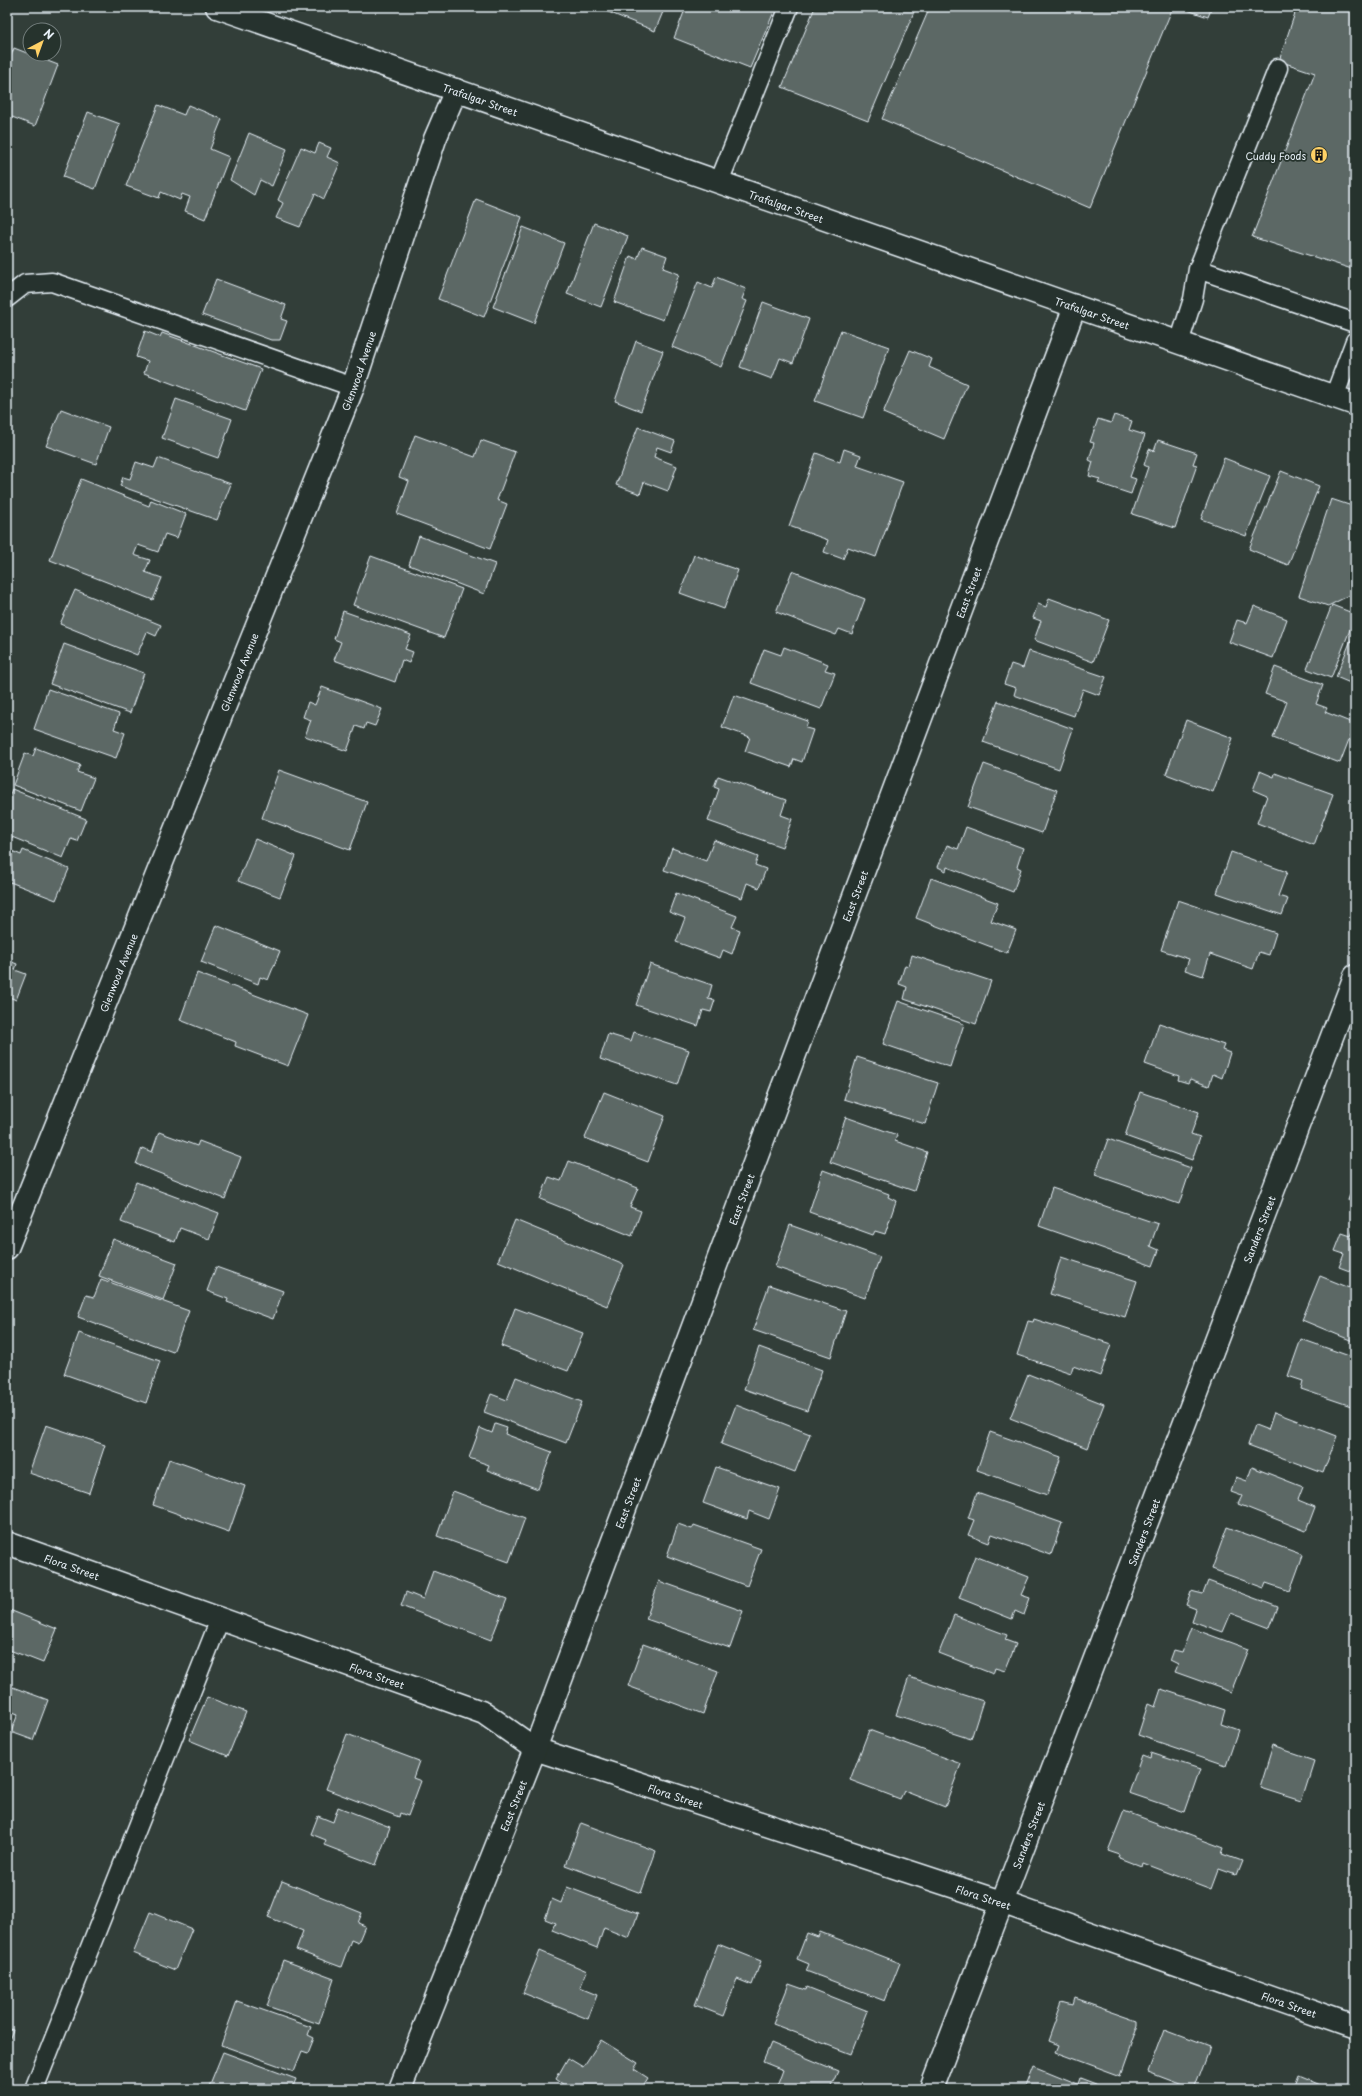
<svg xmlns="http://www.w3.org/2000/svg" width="1362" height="2096" viewBox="0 0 1362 2096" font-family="'Playpen Sans',sans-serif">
<rect width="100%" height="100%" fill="#323e39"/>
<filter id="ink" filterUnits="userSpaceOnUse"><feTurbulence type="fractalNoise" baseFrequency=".025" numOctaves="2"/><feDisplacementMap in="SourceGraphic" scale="8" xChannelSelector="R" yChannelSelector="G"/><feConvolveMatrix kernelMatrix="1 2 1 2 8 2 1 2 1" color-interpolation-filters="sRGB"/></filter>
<g filter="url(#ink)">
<path fill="#5c6865" stroke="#e8f1f8" d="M 596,7 L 665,7 L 655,31 Z
M 686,7 L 776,7 L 750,68 L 674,38 Z
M 815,7 L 916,7 L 868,121 L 782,87 Z
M 930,7 L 1173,7 L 1090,208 L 882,119 Z
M 1178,7 L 1212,7 L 1208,17 Z
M 1297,7 L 1355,7 L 1355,270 L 1252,237 L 1315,73 L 1279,61 Z
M 14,48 L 58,65 L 35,126 L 7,115 L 7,65 Z
M 158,105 L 184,115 L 188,105 L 222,119 L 210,149 L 229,157 L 205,219 L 185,211 L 190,197 L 182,194 L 180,200 L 161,192 L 159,198 L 126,186 Z
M 88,112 L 120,124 L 95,189 L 63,177 Z
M 249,133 L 287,149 L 272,186 L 260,180 L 254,195 L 230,180 Z
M 319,143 L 331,148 L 327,157 L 340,163 L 324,199 L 315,194 L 300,227 L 276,218 L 283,203 L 278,200 L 301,147 L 315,153 Z
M 476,199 L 522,217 L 484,317 L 438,299 Z
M 594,223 L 628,236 L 601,307 L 567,294 Z
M 523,227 L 564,243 L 534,323 L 493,307 Z
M 642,247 L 667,256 L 663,268 L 679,274 L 663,320 L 614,302 L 630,256 L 637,259 Z
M 716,277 L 746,289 L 742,299 L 747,301 L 721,367 L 672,347 L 698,282 L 712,288 Z
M 216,279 L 286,305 L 281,319 L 287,321 L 280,340 L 271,340 L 202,315 Z
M 763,302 L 809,319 L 793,363 L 780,358 L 772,379 L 740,367 Z
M 841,330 L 889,347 L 863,418 L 815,401 Z
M 145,331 L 160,337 L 162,333 L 261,369 L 245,411 L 144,373 L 148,361 L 136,357 Z
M 636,341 L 663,351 L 641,411 L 615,401 Z
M 910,350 L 932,359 L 929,367 L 967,384 L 944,439 L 883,413 Z
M 176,399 L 232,419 L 218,458 L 162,438 Z
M 61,409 L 109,427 L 96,464 L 46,446 Z
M 1114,415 L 1132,421 L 1129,430 L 1145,435 L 1130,477 L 1136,479 L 1131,494 L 1098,483 L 1100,479 L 1089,476 L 1093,462 L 1089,460 L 1094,443 L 1090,442 L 1098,419 L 1111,423 Z
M 638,427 L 675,441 L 671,452 L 657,447 L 654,457 L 677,466 L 668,491 L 644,482 L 640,494 L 616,485 Z
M 415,435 L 475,457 L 481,440 L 515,452 L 497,500 L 507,504 L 490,549 L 397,514 L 409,481 L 399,477 Z
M 1158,440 L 1197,453 L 1193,464 L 1197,465 L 1175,528 L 1132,514 L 1148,467 L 1144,465 L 1149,449 L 1154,451 Z
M 844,449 L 861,455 L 857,466 L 903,482 L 876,557 L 848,547 L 843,559 L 824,552 L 828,540 L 789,526 L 816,453 L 840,462 Z
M 158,458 L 231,484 L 217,520 L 120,486 L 123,477 L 130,479 L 136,462 L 154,468 Z
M 1224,458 L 1270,476 L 1246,536 L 1201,519 Z
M 1281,471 L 1319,486 L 1288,565 L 1249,549 Z
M 81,479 L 149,506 L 151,500 L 186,514 L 177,538 L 165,534 L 158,552 L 138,545 L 134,555 L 150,560 L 145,572 L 162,578 L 153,600 L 50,560 Z
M 1331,499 L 1355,507 L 1355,581 L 1350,595 L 1328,606 L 1299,596 Z
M 419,536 L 495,564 L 484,594 L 409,565 Z
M 694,555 L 738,570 L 724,609 L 680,593 Z
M 371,556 L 462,589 L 444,638 L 353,605 Z
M 792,571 L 865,599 L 852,634 L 839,629 L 836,635 L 776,612 Z
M 75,590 L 161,625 L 156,636 L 147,632 L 137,655 L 60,624 Z
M 1049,598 L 1109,620 L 1093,662 L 1034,640 L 1041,621 L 1033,618 L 1038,604 L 1046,607 Z
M 1332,605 L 1355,614 L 1355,617 L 1331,678 L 1307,669 Z
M 1254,606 L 1287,619 L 1273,658 L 1229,642 L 1237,620 L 1247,623 Z
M 343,611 L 411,635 L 405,649 L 413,652 L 409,663 L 402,660 L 395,682 L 334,660 L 341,642 L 334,639 Z
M 1355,630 L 1355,685 L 1336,677 Z
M 64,644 L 144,673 L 130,713 L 50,684 Z
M 784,647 L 828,664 L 825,670 L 835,673 L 821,709 L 751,683 L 764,649 L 781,655 Z
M 1029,651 L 1106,677 L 1099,695 L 1083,689 L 1074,716 L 1014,695 L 1016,688 L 1004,684 L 1011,664 L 1023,668 Z
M 1275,667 L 1323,685 L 1316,704 L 1327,708 L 1325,712 L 1355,724 L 1340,763 L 1273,738 L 1287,702 L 1265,694 Z
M 322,687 L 382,709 L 375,726 L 366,723 L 364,729 L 356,726 L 347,751 L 305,736 L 311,720 L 303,717 L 308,702 L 315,705 Z
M 48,689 L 119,714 L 114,729 L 125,733 L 116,758 L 34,729 Z
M 734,695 L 808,721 L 806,728 L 813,730 L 802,762 L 794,759 L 791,767 L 745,751 L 750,737 L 722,727 Z
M 998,701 L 1073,729 L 1059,769 L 983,742 Z
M 1186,720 L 1233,738 L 1213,792 L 1166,774 Z
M 36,748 L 80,765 L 77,772 L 94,778 L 81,811 L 13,785 L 25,753 L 33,756 Z
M 984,764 L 1057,790 L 1042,833 L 968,807 Z
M 279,770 L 367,802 L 350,850 L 262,818 Z
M 1260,771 L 1274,777 L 1275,773 L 1333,794 L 1314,845 L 1257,823 L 1267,796 L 1253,790 Z
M 718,776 L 786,800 L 781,815 L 792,819 L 782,847 L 708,821 L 719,789 L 714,787 Z
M 12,789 L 86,819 L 77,841 L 71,839 L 63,858 L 7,835 L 7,802 Z
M 966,827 L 1023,848 L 1017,867 L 1021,869 L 1013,892 L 947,867 L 946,871 L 938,867 L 947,845 L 958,849 Z
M 255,839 L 296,856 L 280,897 L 238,881 Z
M 714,840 L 758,857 L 755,865 L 766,869 L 759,888 L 747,883 L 742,898 L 664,870 L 672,848 L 706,861 Z
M 7,849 L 21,855 L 23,850 L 69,869 L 56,900 L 10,882 L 7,890 Z
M 1231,852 L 1287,872 L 1278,896 L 1288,899 L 1282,915 L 1217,893 Z
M 931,878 L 998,903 L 991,921 L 1016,930 L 1007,953 L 916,918 Z
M 676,893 L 737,916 L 732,927 L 740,930 L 732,954 L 723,950 L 720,958 L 676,942 L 685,918 L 669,912 Z
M 1178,900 L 1276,933 L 1269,955 L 1259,952 L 1253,969 L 1210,954 L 1203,976 L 1185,970 L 1189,959 L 1161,950 Z
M 216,925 L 280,951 L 268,980 L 260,977 L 258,984 L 201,962 Z
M 912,955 L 991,981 L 976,1024 L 904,999 L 907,987 L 899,984 L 905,965 L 909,966 Z
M 7,960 L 17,964 L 15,970 L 26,974 L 16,1000 L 7,996 Z
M 650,964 L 712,985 L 708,999 L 715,1000 L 711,1012 L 703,1010 L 698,1026 L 636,1005 Z
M 197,973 L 308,1015 L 288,1066 L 235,1046 L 236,1042 L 180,1020 Z
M 898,1001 L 964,1024 L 950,1067 L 883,1044 Z
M 1159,1023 L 1224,1045 L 1222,1050 L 1230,1053 L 1222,1078 L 1213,1074 L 1209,1086 L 1190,1079 L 1188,1083 L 1178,1080 L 1179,1076 L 1145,1064 Z
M 634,1032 L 689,1050 L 677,1085 L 600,1059 L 608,1034 L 631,1041 Z
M 857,1057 L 938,1083 L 925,1124 L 844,1099 Z
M 604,1092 L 665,1116 L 648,1162 L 585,1138 Z
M 1140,1092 L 1199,1112 L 1191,1134 L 1200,1137 L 1192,1160 L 1125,1136 Z
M 846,1117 L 897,1135 L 895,1141 L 927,1152 L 914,1191 L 830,1162 Z
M 159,1132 L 197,1146 L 199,1141 L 241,1157 L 225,1199 L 136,1164 L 142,1148 L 152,1152 Z
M 1108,1139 L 1191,1168 L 1179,1204 L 1095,1175 Z
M 569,1161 L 638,1188 L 630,1207 L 641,1211 L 632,1236 L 540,1199 L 549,1177 L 561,1181 Z
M 823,1170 L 889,1194 L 888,1197 L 896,1201 L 885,1234 L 875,1231 L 873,1235 L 809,1212 Z
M 1355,1181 L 1355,1203 L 1348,1200 Z
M 136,1182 L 219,1213 L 209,1239 L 180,1228 L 175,1242 L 121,1222 Z
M 1052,1188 L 1158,1224 L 1150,1246 L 1159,1250 L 1153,1266 L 1039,1226 Z
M 515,1220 L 624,1265 L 607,1306 L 498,1261 Z
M 790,1225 L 880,1257 L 865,1298 L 775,1267 Z
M 1355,1225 L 1355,1273 L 1339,1267 L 1344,1254 L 1335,1251 L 1342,1233 L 1351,1236 Z
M 113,1239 L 177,1263 L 163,1300 L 99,1276 Z
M 1061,1257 L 1137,1281 L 1125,1317 L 1050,1294 Z
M 216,1267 L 283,1291 L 273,1319 L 227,1302 L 228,1299 L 207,1291 Z
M 1320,1276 L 1355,1290 L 1355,1342 L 1302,1320 Z
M 101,1279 L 189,1311 L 173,1352 L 78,1317 L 86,1295 L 94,1297 Z
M 769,1285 L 846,1311 L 831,1357 L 753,1330 Z
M 515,1308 L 583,1333 L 568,1371 L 501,1346 Z
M 1034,1319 L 1111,1344 L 1100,1376 L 1073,1366 L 1071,1373 L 1017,1355 L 1028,1321 L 1033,1322 Z
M 79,1333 L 160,1361 L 146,1403 L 64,1374 Z
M 1301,1339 L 1355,1358 L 1354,1407 L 1301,1389 L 1303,1381 L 1288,1376 Z
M 759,1347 L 822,1370 L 807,1411 L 744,1389 Z
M 1028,1374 L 1104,1404 L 1087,1448 L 1010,1418 Z
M 516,1377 L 582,1402 L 566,1443 L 484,1412 L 491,1394 L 507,1400 Z
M 736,1405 L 810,1434 L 795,1472 L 721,1444 Z
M 1274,1412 L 1337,1436 L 1323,1473 L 1248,1445 L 1255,1425 L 1268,1430 Z
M 495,1424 L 507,1428 L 505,1434 L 552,1452 L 538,1489 L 487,1470 L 489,1465 L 469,1458 L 480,1428 L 492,1433 Z
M 46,1425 L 105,1445 L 89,1493 L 29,1473 Z
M 990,1432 L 1061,1457 L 1047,1495 L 977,1470 Z
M 169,1459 L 245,1486 L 229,1532 L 153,1505 Z
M 716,1467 L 780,1489 L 769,1519 L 749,1511 L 747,1519 L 703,1503 Z
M 1252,1467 L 1303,1487 L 1298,1500 L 1315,1507 L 1306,1531 L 1238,1504 L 1242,1496 L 1231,1492 L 1236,1477 L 1247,1481 Z
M 453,1491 L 525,1518 L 509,1562 L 437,1536 Z
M 977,1493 L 1062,1523 L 1051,1555 L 992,1534 L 989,1543 L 968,1535 L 974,1520 L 968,1518 Z
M 678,1524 L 692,1529 L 694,1525 L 761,1549 L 747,1586 L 667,1556 Z
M 1227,1527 L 1303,1555 L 1290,1591 L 1266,1583 L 1264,1588 L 1212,1569 Z
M 975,1556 L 1029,1577 L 1021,1595 L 1030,1598 L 1024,1615 L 1015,1611 L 1012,1619 L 959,1598 Z
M 433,1571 L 507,1599 L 491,1640 L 401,1606 L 406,1592 L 423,1599 Z
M 659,1581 L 743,1611 L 730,1648 L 646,1619 Z
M 1208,1581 L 1278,1607 L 1270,1628 L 1231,1613 L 1223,1632 L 1192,1621 L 1196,1609 L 1186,1605 L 1191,1591 L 1203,1594 Z
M 7,1609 L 57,1629 L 43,1663 L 7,1649 Z
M 954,1615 L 1007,1635 L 1005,1640 L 1016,1644 L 1005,1671 L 995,1668 L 993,1674 L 939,1653 Z
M 1191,1628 L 1248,1649 L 1231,1692 L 1175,1672 L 1178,1665 L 1170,1661 L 1174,1650 L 1182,1652 Z
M 643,1644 L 718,1671 L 703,1714 L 628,1686 Z
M 909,1677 L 983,1701 L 971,1739 L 896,1715 Z
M 7,1685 L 48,1700 L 33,1740 L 11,1732 L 18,1714 L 7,1710 Z
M 1161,1689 L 1225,1710 L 1221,1724 L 1238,1730 L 1226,1765 L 1138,1735 L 1148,1704 L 1155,1707 Z
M 207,1697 L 246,1712 L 228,1756 L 189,1740 Z
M 869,1730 L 961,1764 L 945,1807 L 904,1791 L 900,1799 L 850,1780 Z
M 347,1734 L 419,1761 L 413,1778 L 421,1781 L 408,1816 L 400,1813 L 399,1817 L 326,1789 Z
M 1273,1746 L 1314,1760 L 1301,1801 L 1260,1788 Z
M 1151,1753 L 1200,1769 L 1185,1812 L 1129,1793 L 1142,1755 L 1150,1758 Z
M 338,1807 L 390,1827 L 376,1865 L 324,1845 L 326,1840 L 311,1834 L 318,1816 L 333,1822 Z
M 1124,1811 L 1224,1848 L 1222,1854 L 1241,1861 L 1235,1876 L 1218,1870 L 1211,1889 L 1143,1863 L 1142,1867 L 1119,1858 L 1120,1855 L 1108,1851 Z
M 581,1823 L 656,1851 L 641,1893 L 565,1865 Z
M 282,1881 L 362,1913 L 358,1923 L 365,1926 L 358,1943 L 351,1940 L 341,1967 L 296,1950 L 303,1931 L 268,1917 Z
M 567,1887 L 638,1914 L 629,1938 L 604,1928 L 597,1948 L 552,1930 L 555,1923 L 545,1919 L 552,1899 L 561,1903 Z
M 150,1912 L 192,1929 L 175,1970 L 133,1953 Z
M 820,1932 L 900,1963 L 885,2001 L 806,1971 L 809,1964 L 797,1959 L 807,1933 L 818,1937 Z
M 718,1944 L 761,1961 L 752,1985 L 737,1979 L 723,2016 L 695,2005 Z
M 540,1951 L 587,1971 L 580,1988 L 597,1995 L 588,2019 L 523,1993 Z
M 283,1960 L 334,1979 L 319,2024 L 267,2006 Z
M 789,1984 L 806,1990 L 807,1987 L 868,2011 L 851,2054 L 773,2024 Z
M 1075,1998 L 1138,2020 L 1138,2025 L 1120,2076 L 1055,2052 L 1058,2045 L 1048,2041 L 1062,2002 L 1073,2005 Z
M 237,2001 L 311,2027 L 308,2035 L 314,2038 L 308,2053 L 302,2051 L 294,2071 L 221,2045 Z
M 7,2028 L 13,2030 L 7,2045 Z
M 1164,2029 L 1209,2046 L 1193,2089 L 1148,2072 Z
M 601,2040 L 638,2063 L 634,2069 L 648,2078 L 641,2089 L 569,2089 L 556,2079 L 568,2058 L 583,2067 Z
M 771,2043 L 838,2071 L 830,2089 L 776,2089 L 783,2070 L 763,2062 Z
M 223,2052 L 296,2079 L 292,2089 L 208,2089 Z
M 1034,2066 L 1078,2084 L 1080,2078 L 1109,2089 L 1025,2089 Z
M 1298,2076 L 1329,2089 L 1293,2089 Z"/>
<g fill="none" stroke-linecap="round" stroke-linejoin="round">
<g stroke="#e8f1f8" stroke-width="21">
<path id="lane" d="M 719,182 L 789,7
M 1198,269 L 1355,323
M 7,298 L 25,284 L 52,282 L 353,387
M 1179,343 L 1193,299 L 1198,269 L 1278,68
M 1334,397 L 1355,341
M 34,2089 L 220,1619"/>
</g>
<g stroke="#e8f1f8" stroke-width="25">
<g id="street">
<path id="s1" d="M 7,1248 L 353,387 L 435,139 L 456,90"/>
<path id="s2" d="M 7,1543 L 484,1713 L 535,1749 L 1001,1902 L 1355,2027"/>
<path id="s3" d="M 400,2089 L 535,1749 L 1075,306"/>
<path id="s4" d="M 931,2089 L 1355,976"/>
</g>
</g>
<g stroke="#e8f1f8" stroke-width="25">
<g id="secondary">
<path id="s5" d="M 217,7 L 1355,404"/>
</g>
</g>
<use href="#lane" stroke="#26332d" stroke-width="18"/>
<use href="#street" stroke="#26332d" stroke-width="22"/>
<use href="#secondary" stroke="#26332d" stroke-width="22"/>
</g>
</g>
<defs>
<g id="building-disc" transform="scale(0.9)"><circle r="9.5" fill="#ffd166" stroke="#26332d"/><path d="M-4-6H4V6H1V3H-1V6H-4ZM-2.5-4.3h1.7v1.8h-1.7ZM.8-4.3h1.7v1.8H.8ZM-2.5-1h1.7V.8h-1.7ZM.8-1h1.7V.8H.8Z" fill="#111"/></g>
</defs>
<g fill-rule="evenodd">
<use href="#building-disc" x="1319" y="155"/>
</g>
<g text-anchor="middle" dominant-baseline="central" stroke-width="3.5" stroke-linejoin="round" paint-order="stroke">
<g font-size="10" fill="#e8f1f8" stroke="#26332d">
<text stroke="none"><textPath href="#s5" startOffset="279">Trafalgar Street</textPath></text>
<text stroke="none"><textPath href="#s5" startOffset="603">Trafalgar Street</textPath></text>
<text stroke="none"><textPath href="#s5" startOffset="927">Trafalgar Street</textPath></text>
<text stroke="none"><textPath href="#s1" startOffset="945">Glenwood Avenue</textPath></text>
<text stroke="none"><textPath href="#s3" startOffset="1601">East Street</textPath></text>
<text stroke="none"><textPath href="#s1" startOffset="621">Glenwood Avenue</textPath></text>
<text stroke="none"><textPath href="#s3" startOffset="1277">East Street</textPath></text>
<text stroke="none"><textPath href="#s1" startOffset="297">Glenwood Avenue</textPath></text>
<text stroke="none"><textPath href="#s3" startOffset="953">East Street</textPath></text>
<text stroke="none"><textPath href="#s4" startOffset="920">Sanders Street</textPath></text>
<text stroke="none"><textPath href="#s3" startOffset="629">East Street</textPath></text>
<text stroke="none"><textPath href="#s4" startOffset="596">Sanders Street</textPath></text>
<text stroke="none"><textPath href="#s2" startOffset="69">Flora Street</textPath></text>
<text stroke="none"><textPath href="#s2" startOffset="393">Flora Street</textPath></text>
<text stroke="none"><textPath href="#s2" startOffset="717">Flora Street</textPath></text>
<text stroke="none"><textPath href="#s3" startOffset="305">East Street</textPath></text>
<text stroke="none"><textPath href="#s4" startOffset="272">Sanders Street</textPath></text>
<text stroke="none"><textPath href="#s2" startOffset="1041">Flora Street</textPath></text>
<text stroke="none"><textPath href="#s2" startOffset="1365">Flora Street</textPath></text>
</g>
<g font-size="10" fill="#e8f1f8" stroke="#26332d" text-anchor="end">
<text x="1306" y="155">Cuddy Foods</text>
</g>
</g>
<rect width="1362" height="2096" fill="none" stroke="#26332d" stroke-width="24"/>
<rect x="12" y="12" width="1338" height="2072" fill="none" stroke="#e8f1f8" stroke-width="1.5" filter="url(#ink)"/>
<g transform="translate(42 42) rotate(41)"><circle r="19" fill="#26332d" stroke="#747f7e"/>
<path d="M0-3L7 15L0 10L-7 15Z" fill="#ffd166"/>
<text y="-6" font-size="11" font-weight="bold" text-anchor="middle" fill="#e8f1f8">N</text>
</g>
</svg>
